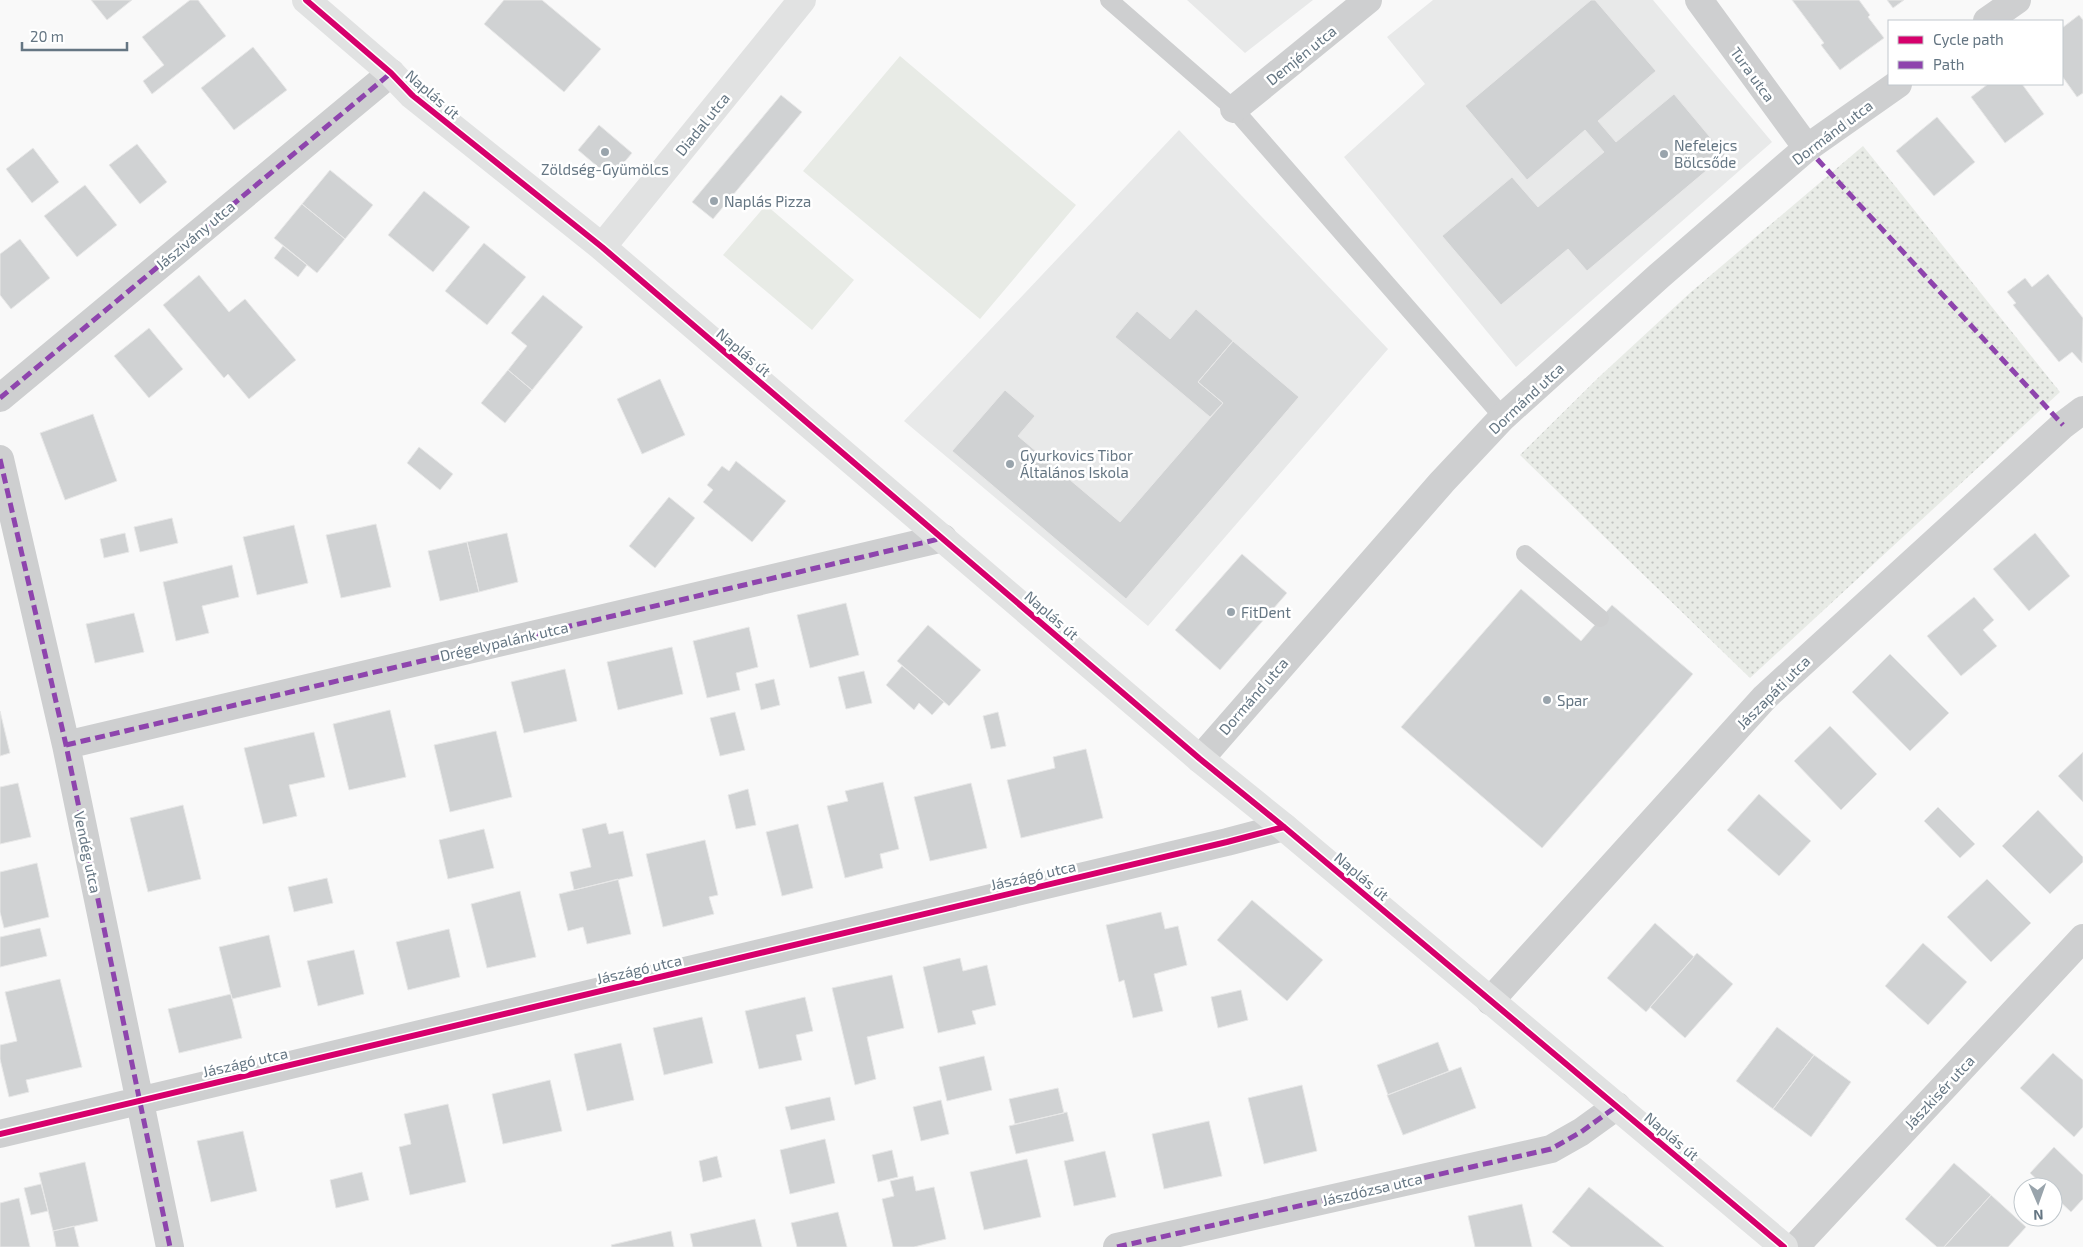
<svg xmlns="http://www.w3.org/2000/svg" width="2083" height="1247" viewBox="0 0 2083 1247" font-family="'Exo 2',sans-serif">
<defs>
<pattern id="grass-dots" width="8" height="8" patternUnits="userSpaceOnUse" patternTransform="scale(1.25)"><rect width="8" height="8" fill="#e8ebe6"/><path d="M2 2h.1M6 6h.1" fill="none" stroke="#c0c3c0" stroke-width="1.8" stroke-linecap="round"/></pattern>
</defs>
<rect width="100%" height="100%" fill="#f9f9f9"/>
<path fill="#e8e9e9" d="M 1187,0 L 1313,0 L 1245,53 Z
M 1433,0 L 1653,0 L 1772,142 L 1516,367 L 1344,157 L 1425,84 L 1387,37 Z
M 1179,130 L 1388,349 L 1148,626 L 904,421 Z"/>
<path fill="url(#grass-dots)" d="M 1863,146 L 2060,392 L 1750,678 L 1520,455 L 1599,377 L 1691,292 Z"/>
<path fill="#e8ebe6" d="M 900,56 L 1076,205 L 980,319 L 803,171 Z
M 766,205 L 854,280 L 812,330 L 723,255 Z"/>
<path fill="#d0d2d3" stroke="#e8e8e8" d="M 91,0 L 132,0 L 107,20 Z
M 190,0 L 198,0 L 226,36 L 152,94 L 143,81 L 164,65 L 142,37 Z
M 504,0 L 542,0 L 601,49 L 564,92 L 484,24 Z
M 1591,0 L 1595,0 L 1656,71 L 1598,121 L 1616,142 L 1674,94 L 1725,155 L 1587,271 L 1568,249 L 1501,305 L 1442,236 L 1512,177 L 1538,207 L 1604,152 L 1585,130 L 1527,180 L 1465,106 Z
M 1792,0 L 1859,0 L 1870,15 L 1868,17 L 1884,38 L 1840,70 L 1821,45 L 1824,43 Z
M 1887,0 L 1904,0 L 1893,8 Z
M 2079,15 L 2083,20 L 2083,93 L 2077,97 L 2062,76 L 2062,28 Z
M 253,47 L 287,90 L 234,130 L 201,88 Z
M 1988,84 L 2022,84 L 2044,114 L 2005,143 L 1971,97 Z
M 781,95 L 802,112 L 713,219 L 692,202 Z
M 1937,117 L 1975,162 L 1934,196 L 1896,151 Z
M 599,125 L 632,153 L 611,178 L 578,150 Z
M 137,144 L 167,182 L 140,204 L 109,165 Z
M 33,148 L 59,182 L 32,203 L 6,169 Z
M 330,170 L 373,205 L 345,239 L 302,204 Z
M 85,185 L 117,225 L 77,257 L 44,216 Z
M 424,191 L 470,227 L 433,272 L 388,235 Z
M 302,204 L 345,239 L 317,273 L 274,238 Z
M 20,239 L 50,278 L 11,309 L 0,295 L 0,254 Z
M 484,243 L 526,277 L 487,325 L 445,291 Z
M 283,246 L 307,265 L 298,277 L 274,258 Z
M 2048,274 L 2083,318 L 2082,363 L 2072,352 L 2059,362 L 2013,305 L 2016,303 L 2007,292 L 2025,278 L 2032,287 Z
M 199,275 L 229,312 L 245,299 L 296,360 L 249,399 L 228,374 L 224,378 L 163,305 Z
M 543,295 L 583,327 L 532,390 L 508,370 L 527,346 L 511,333 Z
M 1196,309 L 1233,341 L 1198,382 L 1223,403 L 1210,417 L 1115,337 L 1137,311 L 1170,339 Z
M 149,328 L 183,369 L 149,398 L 114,356 Z
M 1233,341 L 1299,397 L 1126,599 L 952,451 L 1005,390 L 1035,416 L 1018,436 L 1120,522 L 1223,403 L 1198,382 Z
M 508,370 L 532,390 L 505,423 L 481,403 Z
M 660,379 L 685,435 L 642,454 L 617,399 Z
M 93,414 L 117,481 L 65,500 L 40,433 Z
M 419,447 L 453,474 L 440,490 L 407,463 Z
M 736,461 L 786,501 L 752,542 L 703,502 L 713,490 L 707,485 L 722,466 L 729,471 Z
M 669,497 L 695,518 L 655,568 L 629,546 Z
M 172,518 L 178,543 L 140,552 L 134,527 Z
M 376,524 L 391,587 L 341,598 L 326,535 Z
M 294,525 L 308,583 L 257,595 L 243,537 Z
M 125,533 L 129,552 L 104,558 L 100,539 Z
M 507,533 L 518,582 L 479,592 L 467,542 Z
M 2035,533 L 2070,576 L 2029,611 L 1993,569 Z
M 467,542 L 479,592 L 440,601 L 428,551 Z
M 1242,554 L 1287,593 L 1220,670 L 1175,630 Z
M 232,565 L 239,597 L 202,606 L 209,633 L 176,641 L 163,582 Z
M 1521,589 L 1581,641 L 1612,605 L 1693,674 L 1542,848 L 1401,727 Z
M 1974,597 L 1994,620 L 1983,630 L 1997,646 L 1961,676 L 1927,636 Z
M 846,603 L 859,655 L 810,668 L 797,615 Z
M 134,613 L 144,652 L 95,663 L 86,624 Z
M 928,625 L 981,670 L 949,706 L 897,661 Z
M 749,627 L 758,667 L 736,673 L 740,690 L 707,698 L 693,641 Z
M 672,647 L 683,694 L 618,710 L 607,662 Z
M 1890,654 L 1949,713 L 1910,751 L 1852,692 Z
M 902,666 L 944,702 L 932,715 L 919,703 L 914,710 L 886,685 Z
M 565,669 L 577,721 L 524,733 L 511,682 Z
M 864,671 L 872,703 L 846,709 L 838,677 Z
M 774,679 L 780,705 L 761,710 L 755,684 Z
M 390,710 L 406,777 L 349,790 L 333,724 Z
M 0,711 L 10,753 L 0,756 Z
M 735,712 L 745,750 L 720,756 L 710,718 Z
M 998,712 L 1006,746 L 991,749 L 983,716 Z
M 1830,726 L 1877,774 L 1841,810 L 1794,761 Z
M 496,731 L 512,797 L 450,812 L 434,745 Z
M 314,732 L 325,777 L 289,785 L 297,816 L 263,824 L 244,748 Z
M 1086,749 L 1103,818 L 1021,838 L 1007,780 L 1055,768 L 1053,757 Z
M 2083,752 L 2083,802 L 2058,776 Z
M 883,782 L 899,849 L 880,854 L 883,868 L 845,878 L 827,806 L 848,801 L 845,791 Z
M 18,783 L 31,837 L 0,844 L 0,787 Z
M 971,783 L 987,848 L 930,861 L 914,797 Z
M 748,789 L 756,825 L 736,829 L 728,795 Z
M 1759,794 L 1811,841 L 1779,876 L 1727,830 Z
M 183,805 L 201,879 L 148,892 L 130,818 Z
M 1938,807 L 1975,844 L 1960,858 L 1924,821 Z
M 2038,810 L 2083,857 L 2083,862 L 2050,894 L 2002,846 Z
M 606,823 L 609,834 L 623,831 L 633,876 L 574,890 L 570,872 L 591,867 L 582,829 Z
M 798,824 L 813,888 L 782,896 L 766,832 Z
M 484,829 L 494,868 L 448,879 L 439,840 Z
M 705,840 L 718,895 L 709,897 L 714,914 L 663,927 L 646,854 Z
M 37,863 L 49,917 L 4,928 L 0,912 L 0,872 Z
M 327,878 L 333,903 L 294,912 L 288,887 Z
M 618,879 L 631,934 L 587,944 L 583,927 L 568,931 L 559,894 Z
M 1987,879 L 2031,923 L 1991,962 L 1947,917 Z
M 520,891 L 536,957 L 487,968 L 471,904 Z
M 1252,900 L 1323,960 L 1287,1001 L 1217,940 Z
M 1161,912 L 1165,929 L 1178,926 L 1187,965 L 1154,974 L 1163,1011 L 1133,1018 L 1124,980 L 1119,982 L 1106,925 Z
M 1655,923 L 1694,957 L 1646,1012 L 1607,978 Z
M 40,928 L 47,956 L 0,967 L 0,937 Z
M 449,929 L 460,977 L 408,990 L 396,942 Z
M 269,935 L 281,987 L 232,999 L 219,947 Z
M 1923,943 L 1967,982 L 1928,1025 L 1885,986 Z
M 354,950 L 364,994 L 318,1006 L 307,961 Z
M 1697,953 L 1733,984 L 1685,1038 L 1650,1007 Z
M 960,958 L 963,971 L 987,965 L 996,1005 L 972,1011 L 976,1024 L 938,1033 L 923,967 Z
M 892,975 L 904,1028 L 867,1037 L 876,1079 L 855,1085 L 832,988 Z
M 60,979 L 82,1067 L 26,1080 L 29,1092 L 9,1097 L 0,1059 L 0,1045 L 17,1041 L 5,992 Z
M 1241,990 L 1248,1020 L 1218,1028 L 1211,997 Z
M 231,994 L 242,1038 L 179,1053 L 168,1009 Z
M 805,997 L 813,1031 L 796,1035 L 802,1060 L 759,1069 L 745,1011 Z
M 702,1017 L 713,1063 L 664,1075 L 653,1028 Z
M 1777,1027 L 1814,1055 L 1773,1109 L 1736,1081 Z
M 1438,1042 L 1449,1071 L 1388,1095 L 1377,1065 Z
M 621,1043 L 634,1100 L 587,1111 L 574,1054 Z
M 2053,1053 L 2083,1080 L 2083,1127 L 2074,1137 L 2020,1088 Z
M 1814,1055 L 1851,1082 L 1811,1137 L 1773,1109 Z
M 984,1056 L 992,1090 L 947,1101 L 939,1067 Z
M 1461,1067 L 1476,1108 L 1403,1135 L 1387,1095 Z
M 550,1080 L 562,1131 L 503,1144 L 492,1094 Z
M 1302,1085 L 1317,1151 L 1264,1164 L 1248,1098 Z
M 1058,1088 L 1064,1113 L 1015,1124 L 1009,1099 Z
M 830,1097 L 835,1120 L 791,1130 L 785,1107 Z
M 941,1100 L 949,1134 L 921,1141 L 913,1107 Z
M 448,1104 L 466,1182 L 410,1195 L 399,1147 L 411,1144 L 404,1114 Z
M 1067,1112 L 1074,1141 L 1016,1154 L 1009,1126 Z
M 1209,1121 L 1222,1176 L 1164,1189 L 1152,1134 Z
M 243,1131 L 257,1191 L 211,1202 L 197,1141 Z
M 825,1139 L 835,1183 L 790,1194 L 780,1150 Z
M 2054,1147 L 2083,1175 L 2083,1199 L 2071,1212 L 2053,1195 L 2053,1187 L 2045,1187 L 2030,1173 Z
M 892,1150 L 898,1177 L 878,1182 L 872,1155 Z
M 1105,1151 L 1116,1197 L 1074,1206 L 1064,1161 Z
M 717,1156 L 722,1177 L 703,1182 L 699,1161 Z
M 1027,1159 L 1041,1217 L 984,1230 L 970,1172 Z
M 85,1162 L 98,1221 L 53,1231 L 39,1173 Z
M 1954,1163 L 1991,1195 L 1944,1247 L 1937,1247 L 1905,1219 Z
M 362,1172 L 369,1200 L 336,1208 L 330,1180 Z
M 913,1176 L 916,1191 L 934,1187 L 946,1239 L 914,1247 L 893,1247 L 882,1199 L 894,1196 L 890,1181 Z
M 41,1184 L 48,1211 L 31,1215 L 24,1188 Z
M 1589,1187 L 1664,1247 L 1571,1247 L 1552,1232 Z
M 1991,1195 L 2026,1227 L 2008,1247 L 1944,1247 Z
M 19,1198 L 30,1247 L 0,1247 L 0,1203 Z
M 1522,1204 L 1532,1247 L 1475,1247 L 1468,1216 Z
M 838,1212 L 847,1247 L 797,1247 L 791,1223 Z
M 755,1219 L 762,1247 L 693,1247 L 690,1234 Z
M 74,1226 L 79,1247 L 56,1247 L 53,1231 Z
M 671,1231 L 674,1247 L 612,1247 L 611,1245 Z"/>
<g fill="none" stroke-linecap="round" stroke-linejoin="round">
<path stroke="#cecfd0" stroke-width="18" d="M 1109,0 L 1234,109 L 1503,417
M 1525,554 L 1600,618"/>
<path stroke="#cecfd0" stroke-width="28" d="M 1699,0 L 1807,148
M 1987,21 L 2017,0
M 1234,109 L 1368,0
M 0,398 L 391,73
M 0,459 L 66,745 L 170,1247
M 66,745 L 943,538
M 1200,759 L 1442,482 L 1503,417 L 1659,276 L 1807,148 L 1898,84
M 1490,1001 L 1765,697 L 2063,425 L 2083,410
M 0,1134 L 1227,842 L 1284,827
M 1117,1247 L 1551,1149 L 1581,1132 L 1617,1106
M 1795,1247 L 2083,938"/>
<path stroke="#e1e2e2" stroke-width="28" d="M 306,0 L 391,73 L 412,95 L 602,247 L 1200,759 L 1284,827 L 1784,1247
M 602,247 L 802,0"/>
<path stroke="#8e44ad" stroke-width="5" stroke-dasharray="10 5" stroke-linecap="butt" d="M 1807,148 L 2063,425
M 0,398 L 391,73
M 0,459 L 66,745 L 170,1247
M 66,745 L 943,538
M 1117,1247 L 1551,1149 L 1581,1132 L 1617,1106"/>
<g stroke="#fff" stroke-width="9">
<path id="cycleway" d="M 306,0 L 391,73 L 412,95 L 602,247 L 1200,759 L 1284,827 L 1784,1247
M 0,1134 L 1227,842 L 1284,827"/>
</g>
<use href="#cycleway" stroke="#d6006c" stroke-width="6"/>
</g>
<g fill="#99a4ac" stroke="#fff" stroke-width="2">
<circle cx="605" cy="152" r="5"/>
<circle cx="1664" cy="154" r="5"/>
<circle cx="714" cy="201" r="5"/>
<circle cx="1010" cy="464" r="5"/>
<circle cx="1231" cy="612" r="5"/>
<circle cx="1547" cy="700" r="5"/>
</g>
<g text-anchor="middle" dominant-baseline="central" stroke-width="5" stroke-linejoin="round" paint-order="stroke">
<g font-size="15" fill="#657683" stroke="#fff">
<text transform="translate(1301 55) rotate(-39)">Demjén utca</text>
<text transform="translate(1753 74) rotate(54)">Tura utca</text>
<text transform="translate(433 94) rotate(41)">Naplás út</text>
<text transform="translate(702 124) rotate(-51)">Diadal utca</text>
<text transform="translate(1832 132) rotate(-37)">Dormánd utca</text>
<text transform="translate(195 235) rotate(-40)">Jászivány utca</text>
<text transform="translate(744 352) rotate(40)">Naplás út</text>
<text transform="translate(1526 398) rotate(-43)">Dormánd utca</text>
<text transform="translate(1052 615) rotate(41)">Naplás út</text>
<text transform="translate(504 641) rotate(-13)">Drégelypalánk utca</text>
<text transform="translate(1773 692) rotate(-45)">Jászapáti utca</text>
<text transform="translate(1253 696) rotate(-49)">Dormánd utca</text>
<text transform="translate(88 852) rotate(78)">Vendég utca</text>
<text transform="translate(1033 875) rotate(-13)">Jászágó utca</text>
<text transform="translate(1362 876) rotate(40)">Naplás út</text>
<text transform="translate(639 969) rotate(-13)">Jászágó utca</text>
<text transform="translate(245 1062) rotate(-13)">Jászágó utca</text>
<text transform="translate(1939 1092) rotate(-47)">Jászkisér utca</text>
<text transform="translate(1672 1136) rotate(40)">Naplás út</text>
<text transform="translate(1372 1189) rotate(-13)">Jászdózsa utca</text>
</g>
<g font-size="15" fill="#657683" stroke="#fff" text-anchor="start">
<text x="1674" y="145">Nefelejcs<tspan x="1674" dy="17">Bölcsőde</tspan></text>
<text x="605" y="169" text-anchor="middle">Zöldség-Gyümölcs</text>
<text x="724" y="201">Naplás Pizza</text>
<text x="1020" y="455">Gyurkovics Tibor<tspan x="1020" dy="17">Általános Iskola</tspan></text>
<text x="1241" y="612">FitDent</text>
<text x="1557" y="700">Spar</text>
</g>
</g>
<rect x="1888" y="20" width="175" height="65" fill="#ffffff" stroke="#c1c8cd"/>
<rect x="1898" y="36" width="25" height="8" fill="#d6006c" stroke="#c1c8cd"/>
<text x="1933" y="45" font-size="15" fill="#657683">Cycle path</text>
<rect x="1898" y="61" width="25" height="8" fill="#8e44ad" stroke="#c1c8cd"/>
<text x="1933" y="70" font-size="15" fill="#657683">Path</text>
<g transform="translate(2038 1202) rotate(178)"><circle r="24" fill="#ffffff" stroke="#c1c8cd"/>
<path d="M0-4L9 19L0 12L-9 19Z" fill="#99a4ac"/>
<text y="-8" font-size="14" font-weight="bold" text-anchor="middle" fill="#657683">N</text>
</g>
<path d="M22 42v8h105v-8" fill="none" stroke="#657683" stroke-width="2.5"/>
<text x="30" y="42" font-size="15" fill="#657683" stroke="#ffffff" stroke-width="4" paint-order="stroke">20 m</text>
</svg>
